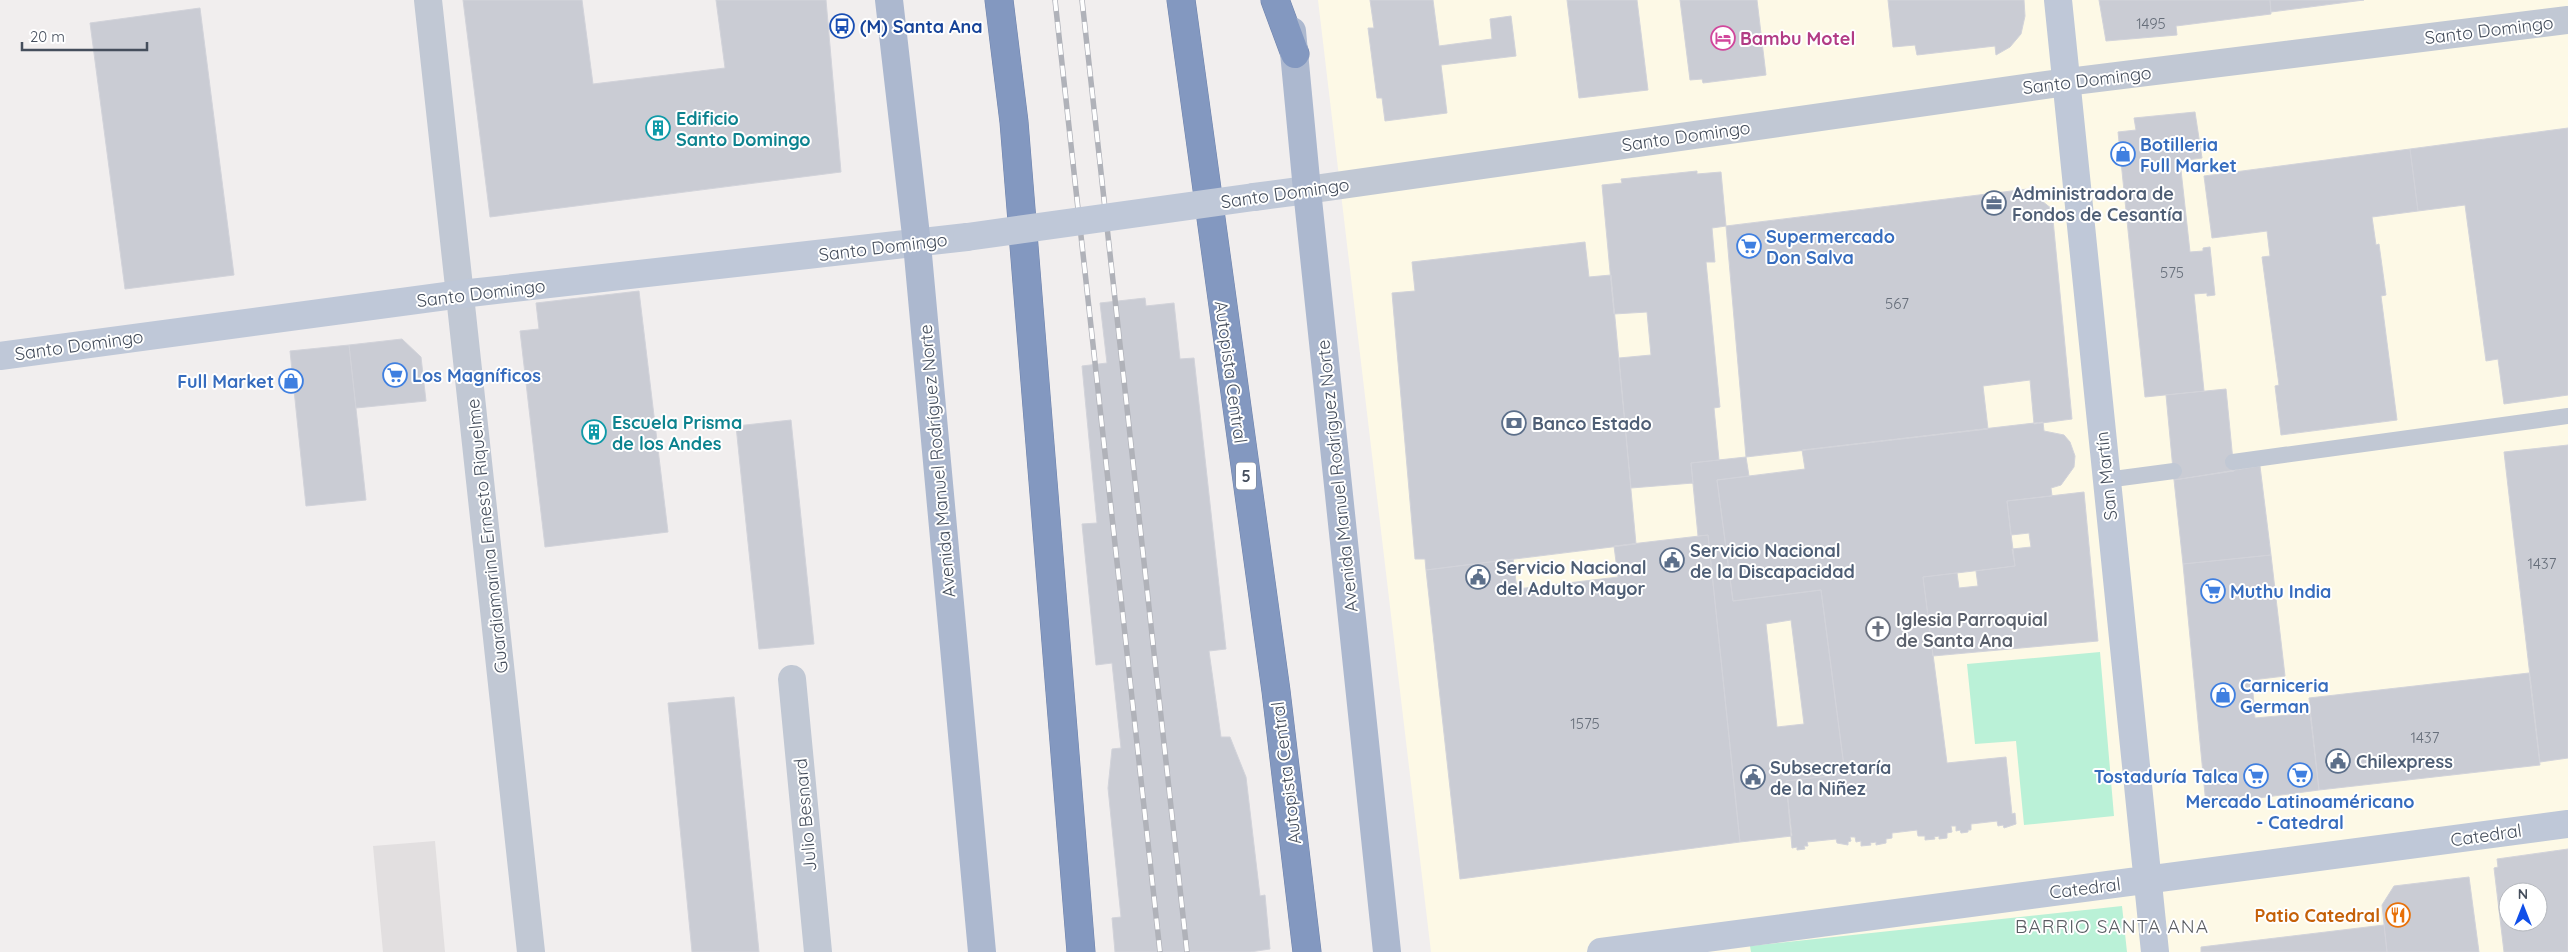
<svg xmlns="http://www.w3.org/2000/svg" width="2568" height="952" viewBox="0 0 2568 952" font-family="Quicksand,sans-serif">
<rect width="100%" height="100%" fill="#f1eeee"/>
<path fill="#fdf9e6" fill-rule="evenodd" d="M 1318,0 L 2568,0 L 2568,952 L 1431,952 ZM 2508,892 L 2538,892 L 2538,922 L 2508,922 Z"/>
<path fill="#e2dfe0" d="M 435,841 L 445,952 L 383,952 L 373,846 Z"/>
<path fill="#baf1d7" d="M 2100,652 L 2114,816 L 2024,825 L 2016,741 L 1975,744 L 1967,664 Z
M 2122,906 L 2127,952 L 1751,952 L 1750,946 Z"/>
<path fill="#caccd4" stroke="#d2d3da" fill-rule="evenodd" d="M 463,0 L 582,0 L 593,84 L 725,68 L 716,0 L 826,0 L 841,172 L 490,217 Z
M 1370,0 L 1433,0 L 1439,46 L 1492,39 L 1490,19 L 1511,16 L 1516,56 L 1441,65 L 1447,113 L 1385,121 L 1382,98 L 1377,98 L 1368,28 L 1374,28 Z
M 1567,0 L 1637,0 L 1648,90 L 1579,98 Z
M 1680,0 L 1757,0 L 1766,75 L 1703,83 L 1702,79 L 1690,80 Z
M 1888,0 L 2024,0 L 2025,16 L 2021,34 L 2010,47 L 1996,55 L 1995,46 L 1917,55 L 1915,45 L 1893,47 Z
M 2099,0 L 2270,0 L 2271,14 L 2176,26 L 2177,35 L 2106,41 Z
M 2270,0 L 2364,0 L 2271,12 Z
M 200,8 L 234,275 L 125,289 L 90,23 Z
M 2195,112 L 2202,158 L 2180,161 L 2190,252 L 2203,251 L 2203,248 L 2210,247 L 2215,295 L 2207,296 L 2207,293 L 2194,294 L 2204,391 L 2145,397 L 2118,132 L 2136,130 L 2134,118 Z
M 2568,128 L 2568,395 L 2504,404 L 2498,359 L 2486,361 L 2465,205 L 2418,211 L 2410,149 Z
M 2410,149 L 2418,211 L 2372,217 L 2376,245 L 2379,244 L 2386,295 L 2381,296 L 2397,420 L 2281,435 L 2275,386 L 2279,385 L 2262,257 L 2270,256 L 2267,231 L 2212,238 L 2204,176 Z
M 1697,171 L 1697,174 L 1721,172 L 1726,226 L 1712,228 L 1715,262 L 1706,262 L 1720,407 L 1714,408 L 1719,460 L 1691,463 L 1693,483 L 1631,488 L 1619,358 L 1651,355 L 1647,312 L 1614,314 L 1602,185 L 1622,183 L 1621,179 Z
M 2036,188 L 2037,197 L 2052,209 L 2072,419 L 2034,424 L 2030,380 L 1983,386 L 1988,429 L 1746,457 L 1726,226 Z
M 1585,242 L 1589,277 L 1611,275 L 1636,544 L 1426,570 L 1425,559 L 1415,559 L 1392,293 L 1415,291 L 1412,262 Z
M 639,291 L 668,532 L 545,547 L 520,331 L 539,329 L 536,303 Z
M 1145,298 L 1146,306 L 1174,303 L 1180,359 L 1194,358 L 1226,649 L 1209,651 L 1221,737 L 1230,737 L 1246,777 L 1260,896 L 1265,895 L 1270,949 L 1250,952 L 1115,952 L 1112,918 L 1121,917 L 1108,788 L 1112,749 L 1121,748 L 1112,663 L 1096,665 L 1082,524 L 1097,523 L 1082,366 L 1107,363 L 1100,303 Z
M 402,339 L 421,357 L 426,401 L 356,408 L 349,345 Z
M 349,345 L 366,500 L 306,506 L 290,351 Z
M 2226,389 L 2234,471 L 2174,480 L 2166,395 Z
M 791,420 L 814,644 L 759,649 L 736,426 Z
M 2043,422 L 2044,431 L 2064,435 L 2070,442 L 2075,456 L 2074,467 L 2061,485 L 2051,488 L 2052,496 L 2007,501 L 2015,566 L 1923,577 L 1947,763 L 2006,757 L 2012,814 L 2015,813 L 2016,824 L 2004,828 L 2003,825 L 1998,826 L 1997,821 L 1971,824 L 1971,830 L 1968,830 L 1968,832 L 1961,833 L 1960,830 L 1956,831 L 1956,826 L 1951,826 L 1952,832 L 1947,833 L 1947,838 L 1939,839 L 1939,836 L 1934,837 L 1935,839 L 1925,840 L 1925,836 L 1918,836 L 1917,830 L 1892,833 L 1892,838 L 1886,839 L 1886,843 L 1876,845 L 1876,842 L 1870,843 L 1871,845 L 1861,846 L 1861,841 L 1856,842 L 1855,837 L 1850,837 L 1851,841 L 1848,842 L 1848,845 L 1837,843 L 1836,839 L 1807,842 L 1808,846 L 1804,846 L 1805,849 L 1797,850 L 1797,847 L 1792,848 L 1786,781 L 1845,774 L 1821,590 L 1733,601 L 1717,480 L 1805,469 L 1802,450 Z
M 2568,445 L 2568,758 L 2540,762 L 2504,452 Z
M 1746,457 L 1749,476 L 1717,480 L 1733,601 L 1821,590 L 1845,774 L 1786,781 L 1792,836 L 1740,842 L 1708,535 L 1698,536 L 1691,463 ZM 1791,620 L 1804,724 L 1777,727 L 1766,624 Z
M 2260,466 L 2271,555 L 2183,564 L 2174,480 Z
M 2084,492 L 2098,641 L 1933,656 L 1923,577 L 1957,573 L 1959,588 L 1978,586 L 1976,571 L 2015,566 L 2012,549 L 2031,547 L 2029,533 L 2011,535 L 2007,501 Z
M 1708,535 L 1740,842 L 1460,879 L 1426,570 L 1513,559 L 1517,589 L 1618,577 L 1614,546 Z
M 2271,555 L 2285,676 L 2252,680 L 2255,718 L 2310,713 L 2319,790 L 2206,805 L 2183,564 Z
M 2529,673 L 2540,765 L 2319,790 L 2309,698 Z
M 734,697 L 759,952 L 692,952 L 668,703 Z
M 2568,849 L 2568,952 L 2504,952 L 2494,868 L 2498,867 L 2497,859 ZM 2508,892 L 2538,892 L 2538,922 L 2508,922 Z
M 2469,877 L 2479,952 L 2387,952 L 2382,905 L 2394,886 Z
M 2384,925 L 2387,952 L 2201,952 L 2201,947 Z"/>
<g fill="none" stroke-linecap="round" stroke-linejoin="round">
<g stroke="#6e82ab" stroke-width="29">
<path id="highway" d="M 999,0 L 1014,122 L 1081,952
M 1181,0 L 1276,691 L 1307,952
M 1275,0 L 1295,54"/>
</g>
<path stroke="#c1c8d4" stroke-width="16" d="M 2233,462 L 2568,416
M 2106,480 L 2174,471"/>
<path stroke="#c1c8d4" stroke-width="28" d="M 428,0 L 531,952
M 1307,190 L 2067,82 L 2568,20
M 792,679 L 818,952"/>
<path stroke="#bfc8d8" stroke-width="28" d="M 2058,0 L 2155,952
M 1254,197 L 1307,190
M 0,356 L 461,294 L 967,237
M 1601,952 L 2568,824"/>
<path stroke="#acb8cf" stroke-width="28" d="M 889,0 L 917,244 L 982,952
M 1292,31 L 1307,190 L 1387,952"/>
<use href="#highway" stroke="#8398c0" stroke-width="28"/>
<g stroke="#b0b2b9" stroke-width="5.5">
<path id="rail" d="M 1055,0 L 1160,952
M 1082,0 L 1187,952"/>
</g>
<use href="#rail" stroke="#fff" stroke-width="4" stroke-dasharray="11" stroke-linecap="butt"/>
<path stroke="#bfc8d8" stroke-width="28" d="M 967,237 L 1254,197"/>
</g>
<defs>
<g id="bus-ring" transform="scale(1.25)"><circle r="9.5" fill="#fff" stroke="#1a4fb4" stroke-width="1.5"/><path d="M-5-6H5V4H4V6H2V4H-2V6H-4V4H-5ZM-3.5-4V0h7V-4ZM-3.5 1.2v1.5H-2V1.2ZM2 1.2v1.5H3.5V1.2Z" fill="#1a4fb4"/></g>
<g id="hotel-ring" transform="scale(1.25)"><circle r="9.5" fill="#fff" stroke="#d1479c" stroke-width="1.5"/><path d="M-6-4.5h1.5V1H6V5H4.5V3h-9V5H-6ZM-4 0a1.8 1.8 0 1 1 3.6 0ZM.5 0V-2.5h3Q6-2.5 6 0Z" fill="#d1479c"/></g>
<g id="building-ring" transform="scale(1.25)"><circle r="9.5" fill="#fff" stroke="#0f9aa8" stroke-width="1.5"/><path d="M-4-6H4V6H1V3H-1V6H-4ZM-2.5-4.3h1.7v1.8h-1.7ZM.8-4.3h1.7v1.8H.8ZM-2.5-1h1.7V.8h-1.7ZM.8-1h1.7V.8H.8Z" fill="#0f9aa8"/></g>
<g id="shop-ring" transform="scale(1.25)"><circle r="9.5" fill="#fff" stroke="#3f7fe0" stroke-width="1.5"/><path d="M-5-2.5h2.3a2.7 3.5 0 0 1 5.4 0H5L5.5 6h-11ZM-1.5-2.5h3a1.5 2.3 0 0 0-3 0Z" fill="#3f7fe0"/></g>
<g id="office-ring" transform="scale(1.25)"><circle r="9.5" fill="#fff" stroke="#5c6f8a" stroke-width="1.5"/><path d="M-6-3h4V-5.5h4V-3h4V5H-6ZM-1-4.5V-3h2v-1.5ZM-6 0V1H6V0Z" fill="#5c6f8a"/></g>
<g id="supermarket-ring" transform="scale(1.25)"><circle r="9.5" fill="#fff" stroke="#3f7fe0" stroke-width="1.5"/><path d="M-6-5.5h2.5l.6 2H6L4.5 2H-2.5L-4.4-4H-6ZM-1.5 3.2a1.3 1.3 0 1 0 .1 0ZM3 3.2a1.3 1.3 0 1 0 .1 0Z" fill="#3f7fe0"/></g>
<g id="bank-ring" transform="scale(1.25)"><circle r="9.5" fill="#fff" stroke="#5c6f8a" stroke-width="1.5"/><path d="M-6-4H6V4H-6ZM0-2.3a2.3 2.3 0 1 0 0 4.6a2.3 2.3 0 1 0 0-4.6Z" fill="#5c6f8a"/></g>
<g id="civic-ring" transform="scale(1.25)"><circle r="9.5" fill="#fff" stroke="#5c6f8a" stroke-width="1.5"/><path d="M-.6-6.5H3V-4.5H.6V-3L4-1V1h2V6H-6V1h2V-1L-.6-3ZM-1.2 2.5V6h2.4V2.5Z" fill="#5c6f8a"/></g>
<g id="church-ring" transform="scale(1.25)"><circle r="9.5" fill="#fff" stroke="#6b7280" stroke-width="1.5"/><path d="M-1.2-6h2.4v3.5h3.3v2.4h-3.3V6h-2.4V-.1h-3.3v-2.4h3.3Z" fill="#6b7280"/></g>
<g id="restaurant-ring" transform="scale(1.25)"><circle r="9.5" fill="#fff" stroke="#e8710a" stroke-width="1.5"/><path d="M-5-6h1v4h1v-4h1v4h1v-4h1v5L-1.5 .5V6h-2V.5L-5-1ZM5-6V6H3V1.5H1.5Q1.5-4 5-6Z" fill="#e8710a"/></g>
</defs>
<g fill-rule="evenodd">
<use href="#bus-ring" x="842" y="26"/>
<use href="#hotel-ring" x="1723" y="38"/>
<use href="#building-ring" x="658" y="128"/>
<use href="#shop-ring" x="2123" y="154"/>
<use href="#office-ring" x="1994" y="203"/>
<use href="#supermarket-ring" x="1749" y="246"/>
<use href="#supermarket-ring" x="395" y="375"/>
<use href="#shop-ring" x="291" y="381"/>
<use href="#bank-ring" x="1514" y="423"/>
<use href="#building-ring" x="594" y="432"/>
<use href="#civic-ring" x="1672" y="560"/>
<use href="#civic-ring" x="1478" y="577"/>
<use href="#supermarket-ring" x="2213" y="591"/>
<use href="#church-ring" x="1878" y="629"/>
<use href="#shop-ring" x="2223" y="695"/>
<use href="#civic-ring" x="2338" y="761"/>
<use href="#supermarket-ring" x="2300" y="775"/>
<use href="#supermarket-ring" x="2256" y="776"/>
<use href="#civic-ring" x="1753" y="777"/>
<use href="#restaurant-ring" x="2398" y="915"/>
</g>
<g text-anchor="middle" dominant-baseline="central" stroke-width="4" stroke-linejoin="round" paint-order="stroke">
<g font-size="15" fill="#666e7a">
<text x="2151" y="23">1495</text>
<text x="2172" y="272">575</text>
<text x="1897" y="303">567</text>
<text x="2542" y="563">1437</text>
<text x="1585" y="723">1575</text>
<text x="2425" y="737">1437</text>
</g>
<rect fill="#fff" stroke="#7d838d" stroke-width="1" x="1236" y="462.5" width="20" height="27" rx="4"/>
<g font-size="16" font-weight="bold" fill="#454e5c">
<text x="1246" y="476">5</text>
</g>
<g font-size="18" font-weight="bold" fill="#164399" stroke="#fff" text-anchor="start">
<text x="860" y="26">(M) Santa Ana</text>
</g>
<g font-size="18" fill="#454e5c" stroke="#fff">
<text transform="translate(2489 30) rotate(-7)">Santo Domingo</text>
<text transform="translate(2087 80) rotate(-7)">Santo Domingo</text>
<text transform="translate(1686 136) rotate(-8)">Santo Domingo</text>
<text transform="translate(1285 193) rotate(-8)">Santo Domingo</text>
<text transform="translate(883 247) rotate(-7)">Santo Domingo</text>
<text transform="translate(481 293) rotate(-7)">Santo Domingo</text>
<text transform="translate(79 345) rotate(-8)">Santo Domingo</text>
<text transform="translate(1231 372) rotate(82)">Autopista Central</text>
<text transform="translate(937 461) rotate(-95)">Avenida Manuel Rodríguez Norte</text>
<text transform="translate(1337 476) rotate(-96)">Avenida Manuel Rodríguez Norte</text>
<text transform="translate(2106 476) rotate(-96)">San Martín</text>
<text transform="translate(487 536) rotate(-96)">Guardiamarina Ernesto Riquelme</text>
<text transform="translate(1286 773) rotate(-97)">Autopista Central</text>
<text transform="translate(805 815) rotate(-95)">Julio Besnard</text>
<text transform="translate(2486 835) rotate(-8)">Catedral</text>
<text transform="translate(2085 888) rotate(-7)">Catedral</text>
</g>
<g font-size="18" font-weight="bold" fill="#b23c85" stroke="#fff" text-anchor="start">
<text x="1740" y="38">Bambu Motel</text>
</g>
<g font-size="18" font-weight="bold" fill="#0d838f" stroke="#fff" text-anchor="start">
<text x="676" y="118">Edificio<tspan x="676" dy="21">Santo Domingo</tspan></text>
<text x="612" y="422">Escuela Prisma<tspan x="612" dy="21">de los Andes</tspan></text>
</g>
<g font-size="18" font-weight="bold" fill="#366cbe" stroke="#fff" text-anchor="start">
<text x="2140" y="144">Botilleria<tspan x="2140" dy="21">Full Market</tspan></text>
<text x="1766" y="236">Supermercado<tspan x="1766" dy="21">Don Salva</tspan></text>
<text x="412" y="375">Los Magníficos</text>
<text x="274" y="381" text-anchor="end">Full Market</text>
<text x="2230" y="591">Muthu India</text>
<text x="2240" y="685">Carniceria<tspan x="2240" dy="21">German</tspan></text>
<text x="2238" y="776" text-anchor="end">Tostaduría Talca</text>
<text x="2300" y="801" text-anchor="middle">Mercado Latinoaméricano<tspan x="2300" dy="21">- Catedral</tspan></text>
</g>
<g font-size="18" font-weight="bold" fill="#4e5e75" stroke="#fff" text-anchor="start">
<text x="2012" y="193">Administradora de<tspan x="2012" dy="21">Fondos de Cesantía</tspan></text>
<text x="1532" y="423">Banco Estado</text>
<text x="1690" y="550">Servicio Nacional<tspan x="1690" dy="21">de la Discapacidad</tspan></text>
<text x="1496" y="567">Servicio Nacional<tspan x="1496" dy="21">del Adulto Mayor</tspan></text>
<text x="2356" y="761">Chilexpress</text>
<text x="1770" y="767">Subsecretaría<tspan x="1770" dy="21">de la Niñez</tspan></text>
</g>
<g font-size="18" font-weight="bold" fill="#5b616d" stroke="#fff" text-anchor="start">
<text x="1896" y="619">Iglesia Parroquial<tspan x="1896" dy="21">de Santa Ana</tspan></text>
</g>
<g font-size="18" font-weight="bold" fill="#c56008" stroke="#fff" text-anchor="end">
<text x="2380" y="915">Patio Catedral</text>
</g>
<g font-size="19" letter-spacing="1" fill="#5a5d63" stroke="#fff">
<text x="2112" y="926">BARRIO SANTA ANA</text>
</g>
</g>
<g transform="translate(2523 907)"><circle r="24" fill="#ffffff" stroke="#b5b8be"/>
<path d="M0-4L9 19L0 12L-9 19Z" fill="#104fe9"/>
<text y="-8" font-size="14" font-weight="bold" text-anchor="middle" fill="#454e5c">N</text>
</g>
<path d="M22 42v8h125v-8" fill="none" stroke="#454e5c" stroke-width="2.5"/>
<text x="30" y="42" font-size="15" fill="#454e5c" stroke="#ffffff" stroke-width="4" paint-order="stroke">20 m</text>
</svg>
